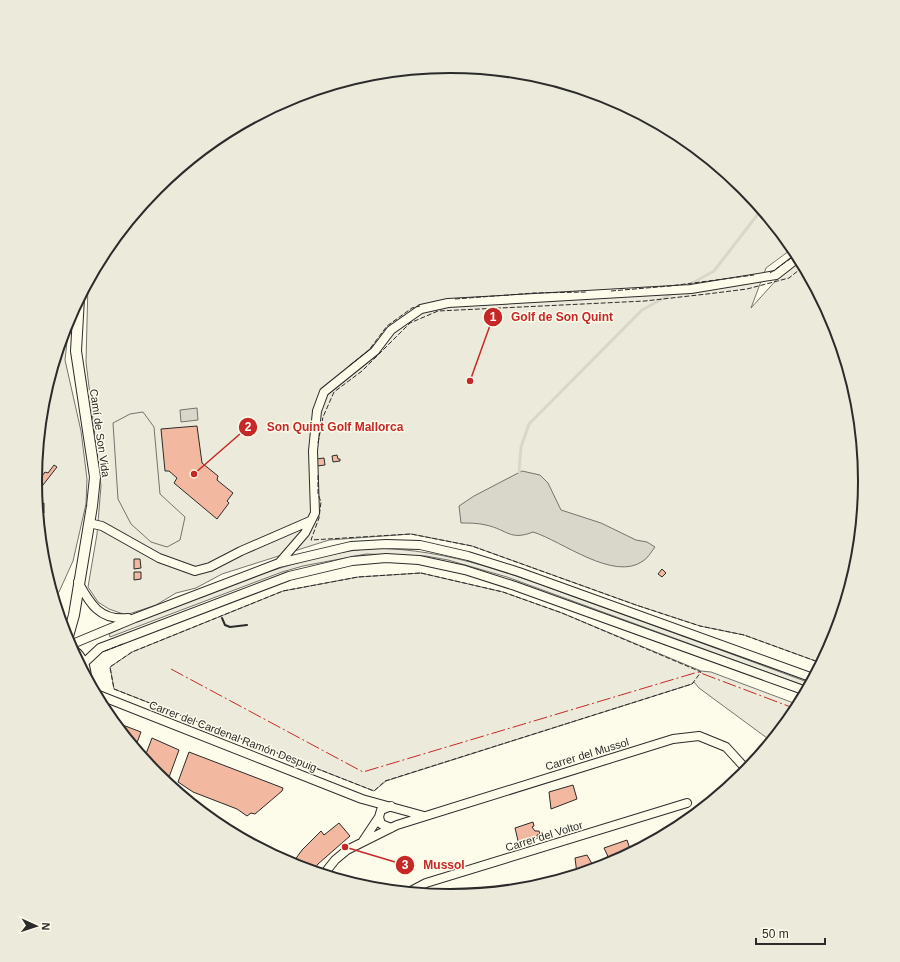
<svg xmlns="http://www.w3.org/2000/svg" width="900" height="962" viewBox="0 0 900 962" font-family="Helvetica,sans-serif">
<rect width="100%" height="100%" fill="#fdfbea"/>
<path fill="#ecebdb" stroke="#74746e" d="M 450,66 L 531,74 L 609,98 L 681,136 L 744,188 L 793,248 L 766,268 L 751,308 L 798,256 L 833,322 L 857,400 L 865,481 L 857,562 L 833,640 L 821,663 L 744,635 L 700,626 L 636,605 L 472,546 L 411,534 L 329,540 L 222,574 L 196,588 L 176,593 L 156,605 L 126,615 L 109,609 L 98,602 L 88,587 L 97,534 L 101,486 L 86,362 L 88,283 L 105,250 L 157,187 L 220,136 L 291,98 L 369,74 Z
M 70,315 L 65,360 L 81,431 L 87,479 L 86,504 L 73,561 L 59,592 L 53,595 L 43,562 L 35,481 L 43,400 Z
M 371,548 C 453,549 516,576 591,603 C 664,629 737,656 810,683 L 808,687 L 507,577 L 448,560 L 426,556 L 366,554 L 303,566 L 282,572 L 110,637 L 109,634 L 131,624 C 210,593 288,558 371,548 Z
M 421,573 L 503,592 L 562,613 L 701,671 L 711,672 L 799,705 L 771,741 L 699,688 L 694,682 L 692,684 L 386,781 L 374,791 L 114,689 L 110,667 L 132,652 L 283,591 L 358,577 Z"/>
<path fill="#eceadb" stroke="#74746e" d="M 143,412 L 154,427 L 160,494 L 185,517 L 180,540 L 167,547 L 151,542 L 131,524 L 118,499 L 113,423 L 130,414 Z"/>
<path fill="#d8d7c9" stroke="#74746e" d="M 197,408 L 198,420 L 181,422 L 180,410 Z
M 522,471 L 540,475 L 548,483 L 561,510 L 601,523 L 636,540 L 647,542 L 655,547 C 651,552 648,558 643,561 C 614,582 562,541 533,532 C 510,541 508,530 486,525 C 478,523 469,523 461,523 L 459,506 L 474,496 Z"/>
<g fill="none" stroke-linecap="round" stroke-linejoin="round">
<path stroke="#d8d7c9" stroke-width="3" d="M 685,287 L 714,271 L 758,214 L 760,207
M 519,472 L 521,447 L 529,424 L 642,310 L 675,292"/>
</g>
<path fill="#f2b8a0" stroke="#2b2b2b" d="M 197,426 L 202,463 L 218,476 L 217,480 L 233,493 L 227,501 L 229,503 L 217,519 L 174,483 L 177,478 L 169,471 L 165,471 L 161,429 Z
M 337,455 L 338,459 L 340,459 L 340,461 L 333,462 L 332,456 Z
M 324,458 L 325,465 L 317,466 L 316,459 Z
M 54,465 L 57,467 L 36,494 L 35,476 L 40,479 L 45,472 L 48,473 Z
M 44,503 L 44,513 L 38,513 L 37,504 Z
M 134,559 L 140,559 L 141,568 L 134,569 Z
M 662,569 L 666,573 L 662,577 L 658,574 Z
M 134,572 L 141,572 L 141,579 L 134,580 Z
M 120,724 L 141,732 L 135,748 L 119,728 Z
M 152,738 L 179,750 L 168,780 L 156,774 L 144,759 Z
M 189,752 L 283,788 L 282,791 L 255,814 L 251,813 L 247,816 L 237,809 L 193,792 L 178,782 Z
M 573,785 L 577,799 L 551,809 L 549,792 Z
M 533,822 L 534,826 L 532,827 L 535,831 L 539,831 L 540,834 L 537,835 L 538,838 L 519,845 L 515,828 Z
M 339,823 L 350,836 L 318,864 L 313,871 L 292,864 L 302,850 L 321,831 L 324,835 Z
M 627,840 L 631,852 L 611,863 L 604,848 Z
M 587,855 L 595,869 L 577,874 L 575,858 Z"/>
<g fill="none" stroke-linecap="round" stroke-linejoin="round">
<g stroke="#2b2b2b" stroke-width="10">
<path id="minor" d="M 89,523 L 102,526 L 159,558 L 195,571 L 210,567 L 241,551 L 310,521
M 279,563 L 305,533 L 315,513 L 313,451 L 317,411 L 324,392 L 375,351 L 391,330 L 421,309 L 448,303 L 691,289 L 776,275 L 799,257
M 78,582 C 90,604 100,621 128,618
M 70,645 L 135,618 L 279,563 L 351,546 L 386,544 L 420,545 L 468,556 L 519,572 L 813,678
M 84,663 L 100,648 L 289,576 L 352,561 L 386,558 L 419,560 L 465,570 L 515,586 L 806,691
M 96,694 L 362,799 L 424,816
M 391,806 L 381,810 L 379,817 L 381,824 L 391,828
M 363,841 L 379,817
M 324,874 L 335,860 L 347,850 L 397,825 L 673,739 L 699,736 L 726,747 L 747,770
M 409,892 L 426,883 L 687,803"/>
</g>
<g stroke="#2b2b2b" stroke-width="12">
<path id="tertiary" d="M 67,640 L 74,615 L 92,506 L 95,477 L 76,351 L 79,298
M 72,650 C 82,656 85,666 86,677"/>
</g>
<use href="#minor" stroke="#fdfbea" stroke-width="8"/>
<use href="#tertiary" stroke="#fdfbea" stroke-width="10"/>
<path stroke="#2b2b2b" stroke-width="1" stroke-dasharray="5 2" stroke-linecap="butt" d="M 770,273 L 790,259 L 796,252
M 611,291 L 670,286 L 754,275
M 455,299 L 534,293 L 587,292
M 349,366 L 369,350 L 387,326 L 412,308 L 420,306
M 318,443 L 323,417 L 334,392 L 362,371 L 410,323 L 438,311 L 645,301 L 707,294 L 747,289 L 789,278 L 804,266
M 318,475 L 318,494 L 321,502 L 319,518 L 311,540 L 411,534 L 472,546 L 636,605 L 700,626 L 744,635 L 821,663
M 421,573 L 503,592 L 562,613 L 701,672 L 692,684 L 385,781 L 374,791 L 114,689 L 110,667 L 132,652 L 283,591 L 358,577 Z
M 105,651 L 125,643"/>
<path stroke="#2b2b2b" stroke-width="2" d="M 222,618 L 225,625 L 230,627 L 247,625"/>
<path stroke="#c62828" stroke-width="1" stroke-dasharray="14 3 2 3" stroke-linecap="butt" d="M 171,669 L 363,772 L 698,672 L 796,709"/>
</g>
<g text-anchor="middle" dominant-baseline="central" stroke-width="3" stroke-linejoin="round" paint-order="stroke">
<g font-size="11" fill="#2b2b2b" stroke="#fdfbea">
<text transform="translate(100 433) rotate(82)">Camí de Son Vida</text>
<text transform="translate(233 736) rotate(21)">Carrer del Cardenal Ramón Despuig</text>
<text transform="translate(587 754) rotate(-17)">Carrer del Mussol</text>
<text transform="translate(544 836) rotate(-17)">Carrer del Voltor</text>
</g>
</g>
<path d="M0 0H900V962H0ZM42 481a408 408 0 1 1 816 0a408 408 0 1 1-816 0Z" fill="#eceadb" fill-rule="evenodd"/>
<path fill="none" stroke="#2b2b2b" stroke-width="2" d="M42 481a408 408 0 1 1 816 0a408 408 0 1 1-816 0Z"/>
<path fill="none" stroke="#c62828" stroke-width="1.5" d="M470 381L493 317M194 474L248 427M345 847L405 865"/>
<g fill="#c62828" stroke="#fdfbea" stroke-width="1.5">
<circle cx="470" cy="381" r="4"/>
<circle cx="194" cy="474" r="4"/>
<circle cx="345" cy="847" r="4"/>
<circle cx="493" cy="317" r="10"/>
<circle cx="248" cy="427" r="10"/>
<circle cx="405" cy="865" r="10"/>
</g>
<g font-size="12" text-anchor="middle" font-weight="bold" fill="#fff">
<text x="493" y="321">1</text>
<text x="248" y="431">2</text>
<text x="405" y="869">3</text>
</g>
<g font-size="12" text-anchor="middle" font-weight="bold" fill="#c62828" stroke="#fdfbea" stroke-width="3" stroke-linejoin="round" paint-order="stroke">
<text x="562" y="321">Golf de Son Quint</text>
<text x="335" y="431">Son Quint Golf Mallorca</text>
<text x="444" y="869">Mussol</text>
</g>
<g transform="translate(36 926) rotate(93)" stroke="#fdfbea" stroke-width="3" paint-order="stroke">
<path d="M0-3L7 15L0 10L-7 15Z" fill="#2b2b2b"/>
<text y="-6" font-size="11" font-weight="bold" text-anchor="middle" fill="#2b2b2b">N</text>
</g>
<path d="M756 938v6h69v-6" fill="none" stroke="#2b2b2b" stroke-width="2"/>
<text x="762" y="938" font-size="12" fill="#2b2b2b" stroke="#fdfbea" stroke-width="3" paint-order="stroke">50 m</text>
</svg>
